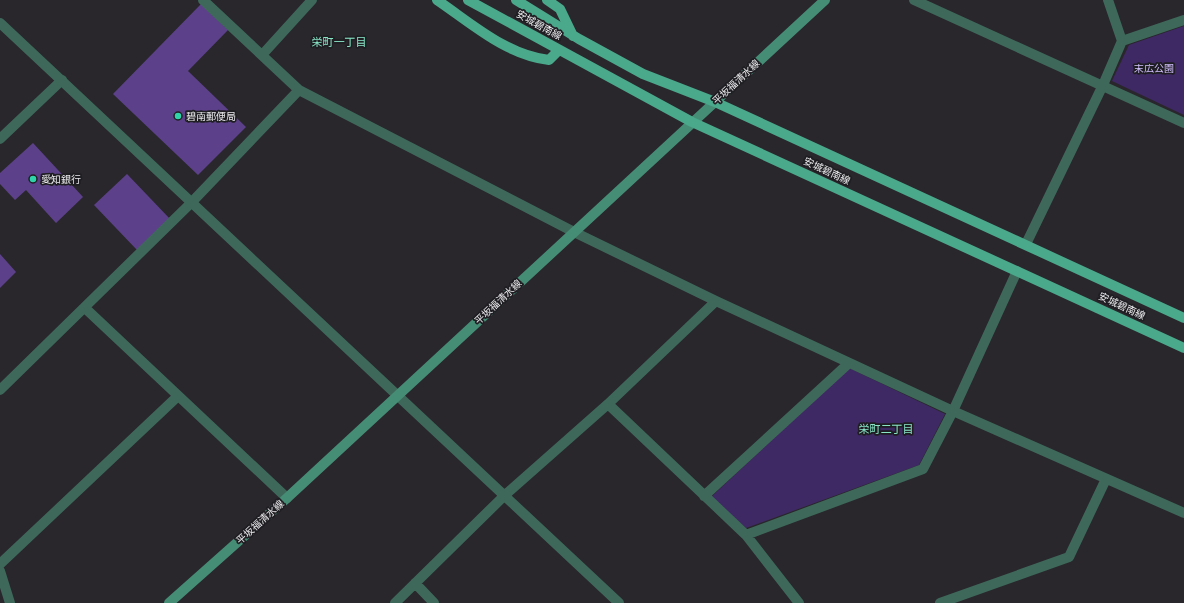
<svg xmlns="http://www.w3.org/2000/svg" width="1184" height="603" viewBox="0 0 1184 603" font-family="Roboto,'Noto Sans JP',sans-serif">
<rect width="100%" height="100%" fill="#29272c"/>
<path fill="#3f2964" d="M 1184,26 L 1184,115 L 1112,81 L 1129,45 Z
M 849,368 L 945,414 L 919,465 L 746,528 L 711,497 Z"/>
<path fill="#5c418a" d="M 201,4 L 228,30 L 188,71 L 246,127 L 198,175 L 113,94 Z
M 33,143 L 83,197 L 56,223 L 26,190 L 15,200 L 0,184 L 0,173 Z
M 127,174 L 170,219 L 137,250 L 94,205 Z
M 0,254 L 16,272 L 0,288 Z"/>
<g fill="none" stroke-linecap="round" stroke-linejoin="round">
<path stroke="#3e695a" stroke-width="10" d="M 203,0 L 299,90 L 574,232 L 716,301 L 953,411 L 1184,513
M 914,0 L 1184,123
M 1122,41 L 1184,20
M 262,55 L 312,0
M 0,139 L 62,80
M 1026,244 L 1103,85 L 1122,41 L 1108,0
M 85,308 L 287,498
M 0,390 L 191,203 L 299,90
M 397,395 L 619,603
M 608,404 L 746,535 L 799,603
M 704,496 L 849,363
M 746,535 L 923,469 L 953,411 L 1017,271
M 0,564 L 178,396
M 415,583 L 434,603
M 395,603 L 505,495 L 608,404 L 716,301
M 940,603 L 1069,557 L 1106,479"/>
<path stroke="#3e695a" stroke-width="10" d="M 0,23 L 397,395
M 0,571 L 10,603"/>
<path stroke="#468d76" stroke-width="10" d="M 169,603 L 287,498 L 825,0"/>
<path stroke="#4aa88b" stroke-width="10" d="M 437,0 C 471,23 506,55 549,60 L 559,50
M 468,0 L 692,122 L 1184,348
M 516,0 L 579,39 L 643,74 L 715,102 L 1184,318
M 547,0 L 560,9 L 573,36"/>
</g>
<g fill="#2fd4aa" stroke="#1f1e22" stroke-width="1.5">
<circle cx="178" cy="116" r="4"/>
<circle cx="33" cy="179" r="4"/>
</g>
<g text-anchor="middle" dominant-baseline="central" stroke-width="3.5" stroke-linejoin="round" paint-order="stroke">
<g font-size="10" fill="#eae9ec" stroke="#1f1e22">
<text transform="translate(539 25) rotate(29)">安城碧南線</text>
<text transform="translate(736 82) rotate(-43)">平坂福清水線</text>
<text transform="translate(827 171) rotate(25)">安城碧南線</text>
<text transform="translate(498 302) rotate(-43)">平坂福清水線</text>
<text transform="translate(1122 306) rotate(25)">安城碧南線</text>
<text transform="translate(260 522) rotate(-42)">平坂福清水線</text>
</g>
<g font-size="10" fill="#d2bffe" stroke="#1f1e22">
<text x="1154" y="68">末広公園</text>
</g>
<g font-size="10" fill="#eae9ec" stroke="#1f1e22" text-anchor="start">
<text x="186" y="116">碧南郵便局</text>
<text x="41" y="179">愛知銀行</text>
</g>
<g font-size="11" fill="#89e6c7" stroke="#1f1e22">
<text x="339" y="42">栄町一丁目</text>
<text x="886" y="429">栄町二丁目</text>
</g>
</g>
</svg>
